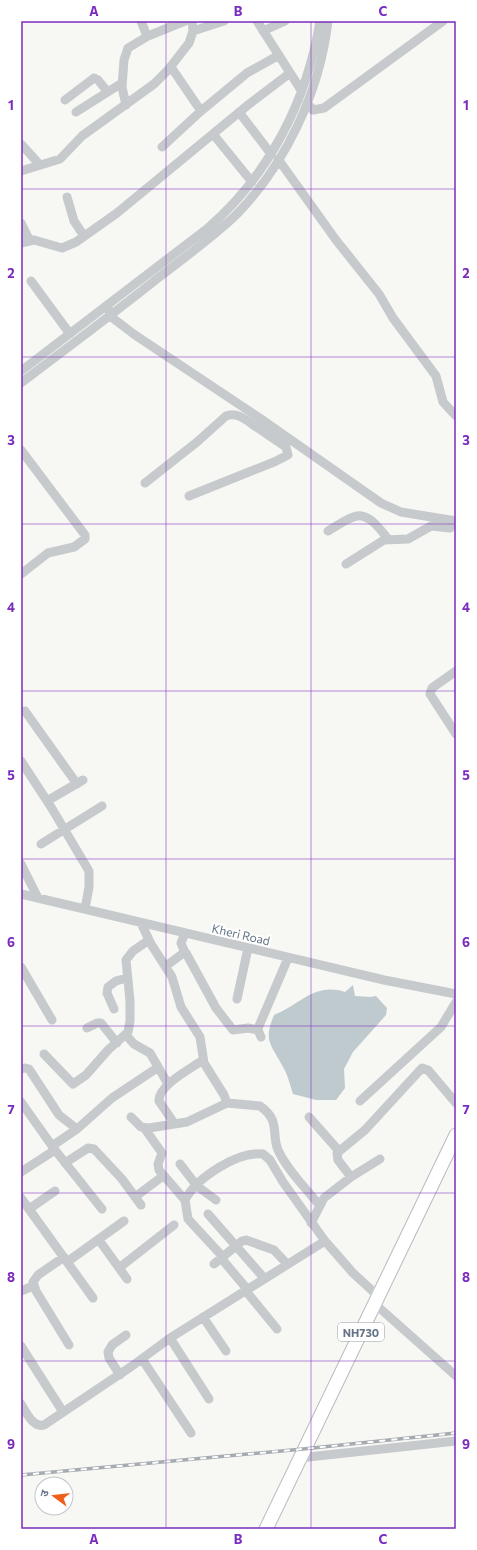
<svg xmlns="http://www.w3.org/2000/svg" width="477" height="1550" viewBox="0 0 477 1550" font-family="Commissioner,'Noto Sans Devanagari',sans-serif">
<rect width="100%" height="100%" fill="#f7f7f3"/>
<path fill="#bfcacf" d="M 353,985 L 355,996 L 370,997 L 376,996 L 387,1008 L 386,1015 L 353,1052 L 344,1069 L 345,1088 L 336,1100 L 316,1100 L 293,1094 C 290,1085 288,1075 283,1067 C 271,1044 263,1042 274,1015 C 300,1005 314,982 345,992 Z"/>
<g fill="none" stroke-linecap="round" stroke-linejoin="round">
<g stroke="#b8bbbf" stroke-width="15">
<path id="highway" d="M 266,1529 L 456,1135"/>
</g>
<path stroke="#c6cacd" stroke-width="9" d="M 141,21 L 147,36
M 257,21 L 301,90
M 193,31 L 224,21
M 263,31 L 285,21
M 171,67 L 201,111
M 65,100 L 94,78 L 98,80 L 107,91
M 307,103 L 313,110 L 324,108 L 443,21
M 126,105 L 122,87 L 124,60 L 128,48 L 148,36 L 185,21
M 76,112 L 122,83
M 239,112 L 271,154
M 213,134 L 252,182
M 21,144 L 40,165
M 162,147 L 201,111 L 247,73 L 279,55
M 278,159 L 336,240 L 379,294 L 393,318 L 436,376 L 443,402 L 456,416
M 21,171 L 60,159 L 82,136 L 154,84 L 168,70 L 189,43 L 193,31 L 192,21
M 67,197 L 74,221 L 84,236
M 21,223 L 30,241
M 21,243 L 34,240 L 62,248 L 76,242 L 117,213 L 248,105 L 290,73
M 31,281 L 70,334
M 109,310 L 110,316 L 135,335 L 261,419 L 381,503 L 401,512 L 456,521
M 21,371 L 208,228 C 269,175 307,101 320,21
M 21,383 C 67,348 113,314 158,278 C 185,257 212,238 236,215 C 286,164 320,91 328,21
M 21,450 L 85,535 L 85,539 L 74,547 L 48,553 L 21,574
M 145,483 L 197,442 L 226,416 C 238,411 248,422 258,428
M 189,496 L 274,462 L 288,455 L 286,447 L 258,428 L 261,419
M 328,531 C 360,511 364,508 388,539
M 346,564 L 384,540 L 408,539 L 431,526 L 450,528 L 456,521
M 456,671 L 432,688 L 430,694 L 456,734
M 25,711 L 77,784
M 21,761 L 51,807 L 89,871 L 89,887 L 85,909
M 47,801 L 83,780
M 41,844 L 102,806
M 21,864 L 38,898
M 21,894 L 384,980 L 456,994
M 141,923 L 151,944 L 172,977 L 181,1007 L 200,1037 L 204,1063 L 224,1095 L 227,1103
M 185,933 L 181,943 L 185,953
M 166,966 L 182,954 L 186,953 L 216,1008 L 233,1030 L 248,1028 L 258,1030
M 21,967 L 52,1020
M 237,999 L 248,948
M 114,1009 L 107,993 L 108,987 L 116,981 L 127,978
M 87,1028 L 97,1023 L 101,1023 L 117,1043
M 126,1035 L 134,1044 L 150,1053 L 168,1084
M 261,1037 L 258,1030 L 259,1026 L 288,958
M 44,1054 L 73,1084 L 86,1075 L 108,1050 L 128,1032 L 130,1021 L 130,1001 L 126,960 L 133,951 L 149,940
M 21,1069 L 25,1068 L 29,1069 L 59,1115 L 77,1129
M 360,1101 L 441,1027 L 456,1002
M 21,1102 L 55,1150 L 102,1209
M 131,1117 L 141,1127 L 149,1128 L 187,1122 L 227,1103 L 260,1106 C 281,1121 271,1133 278,1150 C 287,1170 306,1188 319,1205
M 309,1117 L 339,1151
M 174,1123 L 159,1101 C 158,1085 192,1068 203,1060
M 145,1129 L 162,1153 L 158,1164 L 159,1170 L 185,1200
M 52,1146 L 77,1129 L 112,1098 L 157,1068
M 65,1163 L 88,1148 L 94,1149 L 122,1179 L 141,1205
M 180,1164 L 197,1186 L 216,1200
M 21,1172 L 55,1150
M 351,1177 L 338,1160 L 337,1153 L 365,1130 L 422,1068 L 428,1070 L 456,1103
M 135,1197 L 163,1176
M 21,1198 L 93,1298
M 29,1209 L 55,1191
M 208,1214 L 264,1278
M 311,1223 L 324,1198 L 351,1177 L 380,1159
M 99,1240 L 127,1279
M 64,1257 L 38,1275 L 33,1282 L 36,1291 L 69,1345
M 223,1257 L 188,1219 L 185,1200 C 196,1178 238,1151 263,1154 L 270,1160 L 283,1182 L 325,1241 L 353,1273 L 378,1296
M 221,1258 L 247,1289
M 67,1262 L 124,1221
M 214,1264 L 242,1241 L 246,1240 L 274,1250 L 287,1264
M 119,1268 L 174,1225
M 245,1290 L 277,1329
M 21,1291 L 33,1286
M 375,1304 L 456,1376
M 203,1317 L 226,1351
M 170,1338 L 209,1399
M 21,1346 L 63,1412
M 142,1359 L 191,1433
M 120,1375 L 109,1358 L 108,1352 L 112,1345 L 126,1335
M 21,1404 C 26,1412 33,1428 44,1425 L 132,1366 L 170,1338 L 325,1241
M 299,1458 L 456,1441"/>
<use href="#highway" stroke="#fff" stroke-width="13"/>
<g stroke="#a6abb2" stroke-width="3.5">
<path id="rail" d="M 21,1475 L 303,1449 L 456,1433"/>
</g>
<use href="#rail" stroke="#fff" stroke-width="2" stroke-dasharray="6" stroke-linecap="butt"/>
</g>
<path fill="none" stroke="#7b2cbf" stroke-width="1" stroke-opacity="0.55" d="M 166,21 L 166,1529M 311,21 L 311,1529M 21,189 L 456,189M 21,357 L 456,357M 21,524 L 456,524M 21,691 L 456,691M 21,859 L 456,859M 21,1026 L 456,1026M 21,1193 L 456,1193M 21,1361 L 456,1361"/>
<g text-anchor="middle" dominant-baseline="central" stroke-width="4" stroke-linejoin="round" paint-order="stroke">
<rect fill="#fff" stroke="#929eaa" stroke-width="1" x="338" y="1323" width="46" height="18" rx="3"/>
<g font-size="11" font-weight="bold" fill="#647486">
<text x="361" y="1332">NH730</text>
</g>
<g font-size="12" fill="#647486" stroke="#fff">
<text transform="translate(241 934) rotate(13)">Kheri Road</text>
</g>
</g>
<rect width="477" height="1550" fill="none" stroke="#ffffff" stroke-width="44"/>
<g transform="translate(54 1496) rotate(285)"><circle r="19" fill="#ffffff" stroke="#c1c7cf"/>
<path d="M0-3L7 15L0 10L-7 15Z" fill="#ee5f1c"/>
<text y="-6" font-size="11" font-weight="bold" text-anchor="middle" fill="#647486">उ</text>
</g>
<rect x="22" y="22" width="433" height="1506" fill="none" stroke="#7b2cbf" stroke-width="1.5"/>
<g font-size="13" text-anchor="middle" font-weight="bold" fill="#7b2cbf">
<text x="94" y="16">A</text>
<text x="238" y="16">B</text>
<text x="383" y="16">C</text>
<text x="11" y="110">1</text>
<text x="466" y="110">1</text>
<text x="11" y="278">2</text>
<text x="466" y="278">2</text>
<text x="11" y="445">3</text>
<text x="466" y="445">3</text>
<text x="11" y="612">4</text>
<text x="466" y="612">4</text>
<text x="11" y="780">5</text>
<text x="466" y="780">5</text>
<text x="11" y="947">6</text>
<text x="466" y="947">6</text>
<text x="11" y="1114">7</text>
<text x="466" y="1114">7</text>
<text x="11" y="1282">8</text>
<text x="466" y="1282">8</text>
<text x="11" y="1449">9</text>
<text x="466" y="1449">9</text>
<text x="94" y="1544">A</text>
<text x="238" y="1544">B</text>
<text x="383" y="1544">C</text>
</g>
</svg>
